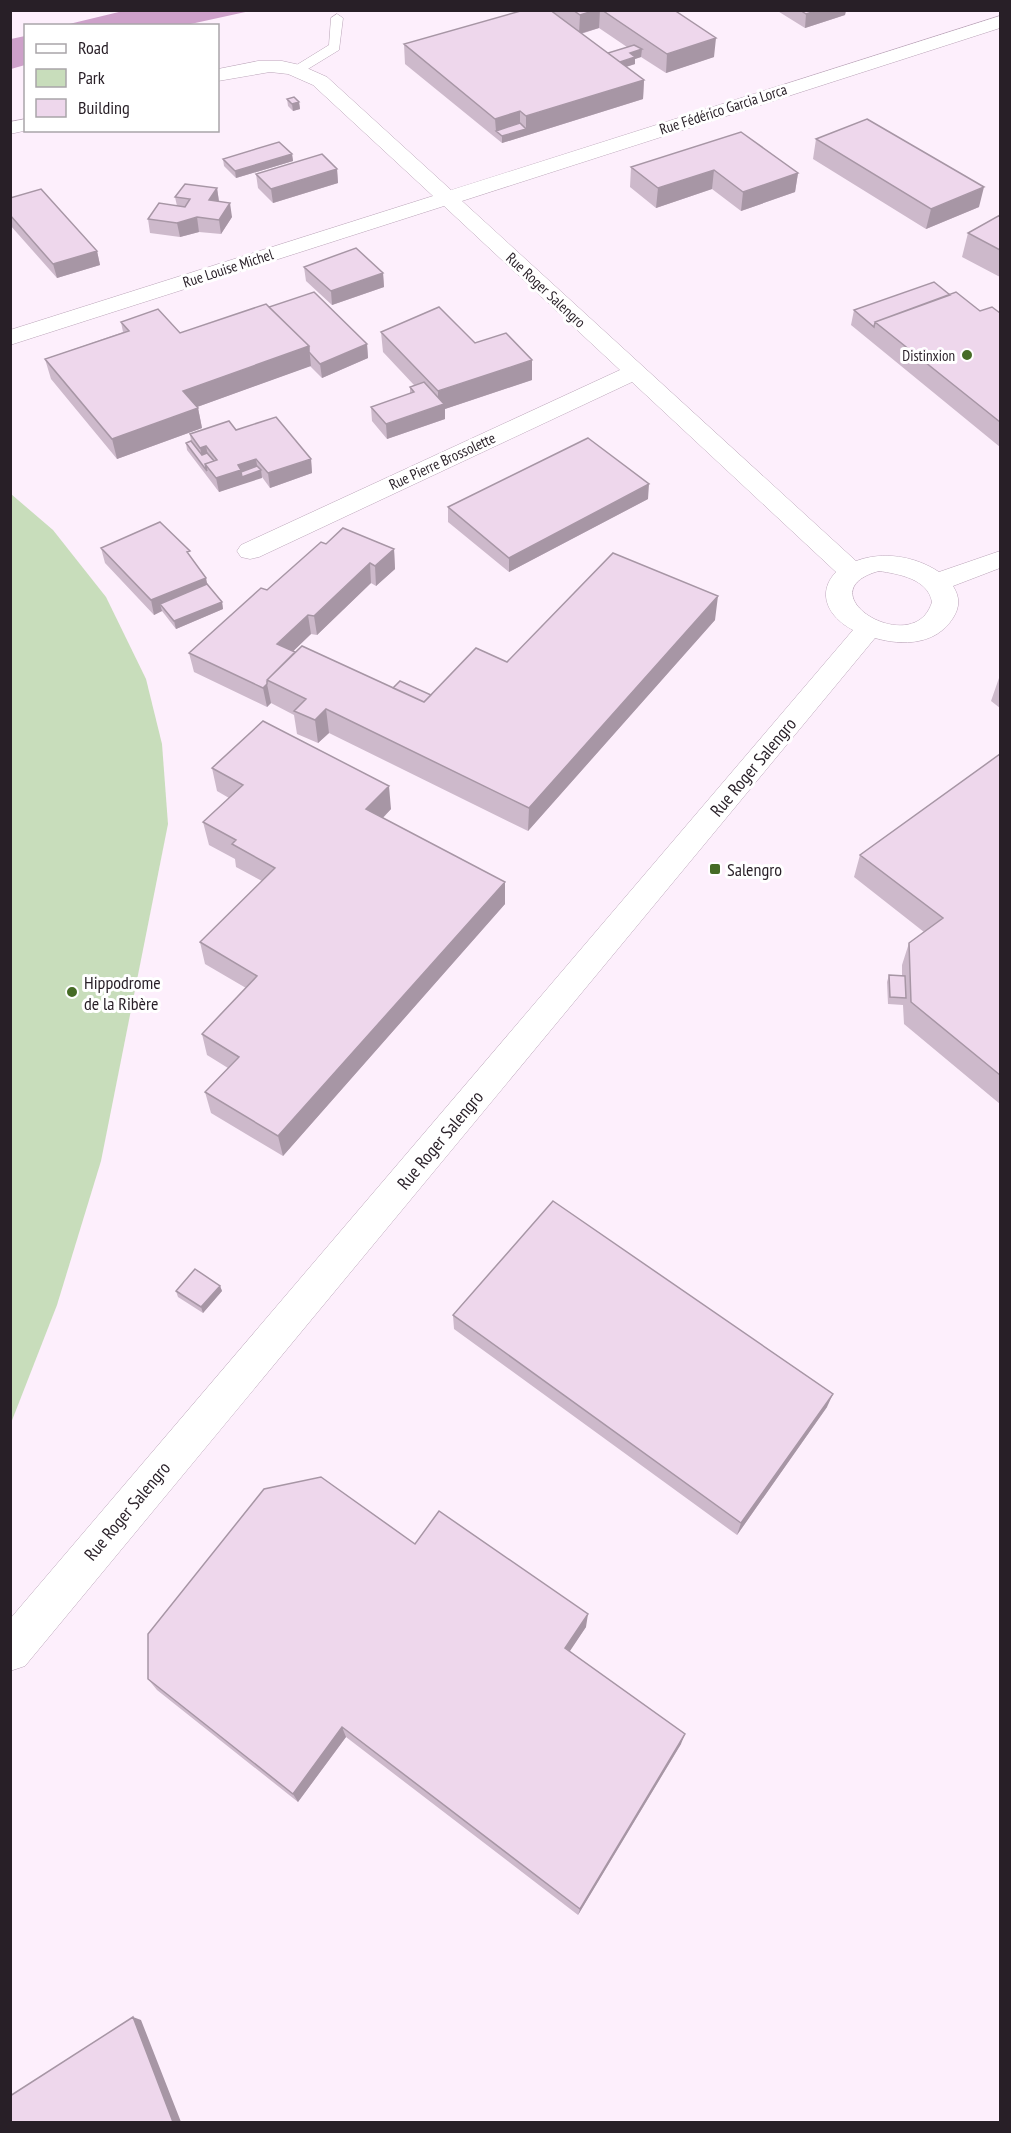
<svg xmlns="http://www.w3.org/2000/svg" width="1011" height="2133" viewBox="0 0 1011 2133" font-family="'PT Sans Narrow',sans-serif">
<rect width="100%" height="100%" fill="#fdeffc"/>
<path fill="#c8ddbb" d="M 11,494 L 53,530 L 106,597 L 146,679 L 162,744 L 168,824 L 101,1161 L 57,1305 L 11,1423 Z"/>
<path fill="#cea0ca" d="M 123,11 L 123,10 L 250,11 L 186,25 L 65,25 Z
M 25,36 L 25,65 L 11,69 L 11,39 Z"/>
<g fill="none" stroke-linecap="round" stroke-linejoin="round">
<g stroke="#baa4b8" stroke-width="1">
<path id="lane" d="M 337,14 L 343,18 L 339,50 L 303,72 L 295,72 L 295,66 L 329,45 L 331,18 Z"/>
</g>
<g stroke="#baa4b8" stroke-width="1">
<path id="street" d="M 1000,16 L 1000,28 L 462,201 L 856,561 C 883,551 915,556 939,572 L 1000,551 L 1000,568 L 953,586 C 960,597 960,607 953,618 C 936,645 903,646 875,638 L 25,1666 L 10,1671 L 10,1619 L 853,630 C 828,617 816,593 836,572 L 632,382 L 259,557 L 250,559 L 241,557 L 237,551 L 241,545 L 620,370 L 444,206 L 10,345 L 10,330 L 433,196 L 313,85 L 288,74 L 270,72 L 218,81 L 218,69 L 258,61 L 282,61 L 300,65 L 327,77 L 451,190 ZM 879,571 C 899,574 928,579 932,602 C 914,661 802,592 879,571 Z
M 26,119 L 26,130 L 28,130 L 10,134 L 10,122 Z"/>
</g>
<use href="#lane" fill="#fff" fill-rule="evenodd"/>
<use href="#street" fill="#fff" fill-rule="evenodd"/>
</g>
<path fill="#cdb9cb" fill-rule="evenodd" d="M 553,10 L 674,10 L 714,57 L 666,73 L 641,57 L 635,59 L 635,64 L 626,67 L 644,80 L 643,99 L 502,143 L 405,64 L 404,44 L 553,13 ZM 599,28 L 627,47 L 608,53 L 581,34 Z
M 776,10 L 846,10 L 845,15 L 805,28 Z
M 287,99 L 299,102 L 300,109 L 293,111 L 288,106 Z
M 816,139 L 979,207 L 926,229 L 813,159 Z
M 292,154 L 293,161 L 236,178 L 224,166 L 223,159 Z
M 631,167 L 798,173 L 795,192 L 741,211 L 712,189 L 656,208 L 630,187 Z
M 337,169 L 338,183 L 273,203 L 258,188 L 256,174 Z
M 217,188 L 219,201 L 232,217 L 221,234 L 199,232 L 180,237 L 150,233 L 148,219 L 177,206 L 175,197 Z
M 10,198 L 97,251 L 100,265 L 57,278 L 10,225 Z
M 1000,215 L 1000,277 L 962,257 L 968,233 Z
M 304,267 L 383,273 L 384,287 L 332,305 L 306,281 Z
M 950,295 L 980,311 L 1000,313 L 1000,447 L 851,325 L 854,310 Z
M 269,307 L 367,344 L 368,358 L 322,378 L 310,366 L 197,407 L 198,408 L 202,428 L 117,459 L 51,379 L 45,359 L 123,332 L 121,322 L 180,333 Z
M 381,332 L 475,343 L 532,360 L 532,380 L 445,409 L 445,419 L 387,439 L 372,421 L 371,407 L 410,394 L 410,387 L 414,385 L 383,352 Z
M 236,430 L 311,459 L 312,473 L 270,488 L 262,477 L 219,492 L 187,450 L 186,443 L 191,441 L 190,434 Z
M 648,499 L 509,572 L 448,522 L 448,507 Z
M 326,544 L 394,549 L 395,569 L 376,586 L 371,583 L 317,635 L 311,634 L 293,651 L 393,688 L 431,695 L 507,662 L 715,620 L 528,831 L 329,733 L 318,743 L 297,734 L 294,715 L 271,703 L 267,707 L 194,672 L 189,653 Z
M 101,548 L 191,558 L 207,584 L 222,602 L 223,609 L 176,629 L 162,611 L 154,615 L 105,563 Z
M 1000,676 L 1000,708 L 991,701 L 999,678 Z
M 1000,754 L 1000,1104 L 904,1024 L 903,1005 L 888,1004 L 887,982 L 889,975 L 902,976 L 902,965 L 909,943 L 924,932 L 854,877 L 860,855 Z
M 212,768 L 391,809 L 383,818 L 505,904 L 283,1156 L 211,1113 L 205,1092 L 228,1068 L 207,1055 L 202,1034 L 246,988 L 205,964 L 200,942 L 262,881 L 236,867 L 235,859 L 209,845 L 203,822 L 229,798 L 217,791 Z
M 220,1286 L 222,1291 L 203,1313 L 178,1297 L 176,1291 Z
M 453,1315 L 827,1407 L 737,1535 L 454,1329 Z
M 415,1544 L 586,1627 L 569,1651 L 681,1744 L 578,1915 L 346,1737 L 298,1802 L 157,1690 L 148,1679 Z"/>
<path fill="#a796a5" d="M 596,10 L 600,10 L 599,28 L 579,34 L 580,15 Z
M 819,10 L 846,10 L 845,15 L 805,28 L 806,14 Z
M 716,38 L 714,57 L 666,73 L 667,54 Z
M 642,49 L 641,57 L 635,59 L 635,64 L 613,71 L 613,64 L 630,53 Z
M 644,80 L 643,99 L 502,143 L 502,136 L 496,131 L 495,119 L 520,111 L 520,130 L 526,129 L 526,116 Z
M 299,102 L 300,109 L 293,111 L 292,104 Z
M 292,154 L 293,161 L 236,178 L 235,171 Z
M 337,169 L 338,183 L 273,203 L 271,189 Z
M 714,170 L 712,189 L 656,208 L 658,188 Z
M 798,173 L 795,192 L 741,211 L 743,192 Z
M 984,187 L 979,207 L 926,229 L 931,209 Z
M 217,188 L 219,202 L 209,200 Z
M 230,203 L 232,217 L 221,234 L 219,220 Z
M 197,217 L 199,232 L 180,237 L 177,223 Z
M 97,251 L 100,265 L 57,278 L 53,264 Z
M 383,273 L 384,287 L 332,305 L 331,291 Z
M 367,344 L 368,358 L 322,378 L 320,364 Z
M 309,346 L 311,366 L 186,411 L 183,391 Z
M 532,360 L 532,380 L 445,409 L 445,419 L 387,439 L 386,424 L 438,406 L 438,391 Z
M 198,408 L 202,428 L 117,459 L 112,439 Z
M 206,446 L 209,460 L 203,462 L 200,448 Z
M 256,459 L 258,471 L 261,470 L 262,478 L 219,492 L 216,478 L 238,465 Z
M 311,459 L 312,473 L 270,488 L 268,473 Z
M 649,484 L 648,499 L 509,572 L 509,558 Z
M 394,549 L 395,569 L 376,586 L 375,566 Z
M 370,563 L 371,583 L 317,635 L 314,616 Z
M 206,578 L 209,592 L 160,604 L 162,611 L 154,615 L 151,600 Z
M 718,596 L 715,620 L 528,831 L 529,808 Z
M 222,602 L 223,609 L 176,629 L 174,621 Z
M 308,615 L 311,634 L 280,664 L 277,644 Z
M 267,684 L 271,703 L 267,707 L 263,688 Z
M 326,709 L 329,733 L 318,743 L 315,720 Z
M 389,786 L 391,809 L 369,832 L 366,809 Z
M 505,882 L 505,904 L 283,1156 L 278,1136 Z
M 220,1286 L 222,1291 L 203,1313 L 201,1307 Z
M 833,1394 L 827,1407 L 737,1535 L 741,1523 Z
M 588,1614 L 586,1627 L 564,1660 L 565,1648 Z
M 342,1727 L 346,1737 L 298,1802 L 293,1794 Z
M 685,1734 L 681,1744 L 578,1915 L 580,1909 Z
M 133,2017 L 141,2020 L 181,2122 L 173,2122 Z"/>
<path fill="#eed7ec" stroke="#a796a5" stroke-width="1.5" d="M 524,10 L 550,10 L 644,80 L 526,116 L 520,111 L 495,119 L 404,44 Z
M 573,10 L 596,10 L 580,15 Z
M 602,10 L 674,10 L 716,38 L 667,54 Z
M 800,10 L 819,10 L 806,14 Z
M 634,45 L 642,49 L 630,53 L 635,57 L 620,62 L 608,53 Z
M 294,97 L 299,102 L 292,104 L 287,99 Z
M 867,119 L 984,187 L 931,209 L 816,139 Z
M 520,123 L 526,129 L 502,136 L 496,131 Z
M 741,132 L 798,173 L 743,192 L 714,170 L 658,188 L 631,167 Z
M 279,142 L 292,154 L 235,171 L 223,159 Z
M 322,154 L 337,169 L 271,189 L 256,174 Z
M 185,184 L 217,188 L 209,200 L 230,203 L 219,220 L 197,217 L 177,223 L 148,219 L 159,203 L 185,207 L 190,199 L 175,197 Z
M 41,189 L 97,251 L 53,264 L 10,215 L 10,198 Z
M 1000,215 L 1000,250 L 968,233 Z
M 356,248 L 383,273 L 331,291 L 304,267 Z
M 934,282 L 950,295 L 875,322 L 874,327 L 854,310 Z
M 314,292 L 367,344 L 320,364 L 309,352 L 309,346 L 269,307 Z
M 956,292 L 980,311 L 992,307 L 1000,313 L 1000,422 L 875,322 Z
M 266,304 L 309,346 L 183,391 L 198,408 L 112,439 L 45,359 L 129,331 L 121,322 L 158,309 L 180,333 Z
M 439,307 L 475,343 L 506,333 L 532,360 L 438,391 L 381,332 Z
M 424,382 L 444,404 L 386,424 L 371,407 L 414,392 L 410,387 Z
M 276,417 L 311,459 L 268,473 L 256,459 L 238,465 L 241,470 L 216,478 L 205,464 L 217,460 L 206,446 L 200,448 L 190,434 L 229,421 L 236,430 Z
M 588,438 L 649,484 L 509,558 L 448,507 Z
M 191,441 L 202,455 L 207,453 L 214,461 L 205,464 L 207,471 L 186,443 Z
M 257,466 L 261,470 L 242,477 L 241,472 Z
M 160,522 L 190,551 L 187,552 L 206,578 L 151,600 L 101,548 Z
M 343,528 L 394,549 L 375,566 L 370,563 L 314,616 L 308,615 L 277,644 L 295,652 L 267,680 L 267,684 L 263,688 L 189,653 L 261,588 L 267,590 L 321,542 L 326,544 Z
M 613,553 L 718,596 L 529,808 L 326,709 L 315,720 L 294,711 L 306,699 L 267,680 L 302,646 L 424,702 L 476,648 L 507,662 Z
M 207,584 L 222,602 L 174,621 L 160,604 Z
M 400,681 L 431,695 L 424,702 L 393,688 Z
M 263,721 L 389,786 L 366,809 L 505,882 L 278,1136 L 205,1092 L 239,1057 L 202,1034 L 257,976 L 200,942 L 275,868 L 232,844 L 236,840 L 203,822 L 243,785 L 212,768 Z
M 1000,754 L 1000,1075 L 911,1002 L 909,943 L 943,918 L 860,855 Z
M 889,975 L 905,976 L 906,998 L 890,997 Z
M 553,1201 L 833,1394 L 741,1523 L 453,1315 Z
M 195,1269 L 220,1286 L 201,1307 L 176,1291 Z
M 321,1477 L 415,1544 L 439,1511 L 588,1614 L 565,1648 L 685,1734 L 580,1909 L 342,1727 L 293,1794 L 148,1679 L 148,1634 L 264,1489 Z
M 133,2017 L 173,2122 L 10,2122 L 10,2096 Z"/>
<g fill="#456b25" stroke="#fff" stroke-width="2">
<circle cx="967" cy="355" r="6"/>
<rect x="709" y="863" width="12" height="12" rx="3"/>
<circle cx="72" cy="992" r="6"/>
</g>
<g text-anchor="middle" dominant-baseline="central" stroke-width="6" stroke-linejoin="round" paint-order="stroke">
<g font-size="15" fill="#281f27" stroke="#fff">
<text transform="translate(723 109) rotate(-18)">Rue Fédérico Garcia Lorca</text>
<text transform="translate(228 268) rotate(-18)">Rue Louise Michel</text>
<text transform="translate(546 290) rotate(43)">Rue Roger Salengro</text>
<text transform="translate(442 461) rotate(-25)">Rue Pierre Brossolette</text>
</g>
<g font-size="15" fill="#281f27" stroke="#fff" text-anchor="end">
<text x="955" y="355">Distinxion</text>
</g>
<g font-size="18" fill="#281f27" stroke="#fff">
<text transform="translate(753 767) rotate(-50)">Rue Roger Salengro</text>
<text transform="translate(440 1140) rotate(-50)">Rue Roger Salengro</text>
<text transform="translate(127 1511) rotate(-50)">Rue Roger Salengro</text>
</g>
<g font-size="18" fill="#281f27" stroke="#fff" text-anchor="start">
<text x="727" y="869">Salengro</text>
<text x="84" y="982">Hippodrome<tspan x="84" dy="21">de la Ribère</tspan></text>
</g>
</g>
<rect width="1011" height="2133" fill="none" stroke="#281f27" stroke-width="24"/>
<rect x="24" y="24" width="195" height="108" fill="#ffffff" stroke="#a9a5a9" stroke-width="1.5"/>
<rect x="36" y="44" width="30" height="9" fill="#ffffff" stroke="#a9a5a9" stroke-width="1.5"/>
<text x="78" y="54" font-size="18" fill="#281f27">Road</text>
<rect x="36" y="69" width="30" height="18" fill="#c8ddbb" stroke="#a9a5a9" stroke-width="1.5"/>
<text x="78" y="84" font-size="18" fill="#281f27">Park</text>
<rect x="36" y="99" width="30" height="18" fill="#eed7ec" stroke="#a9a5a9" stroke-width="1.5"/>
<text x="78" y="114" font-size="18" fill="#281f27">Building</text>
</svg>
